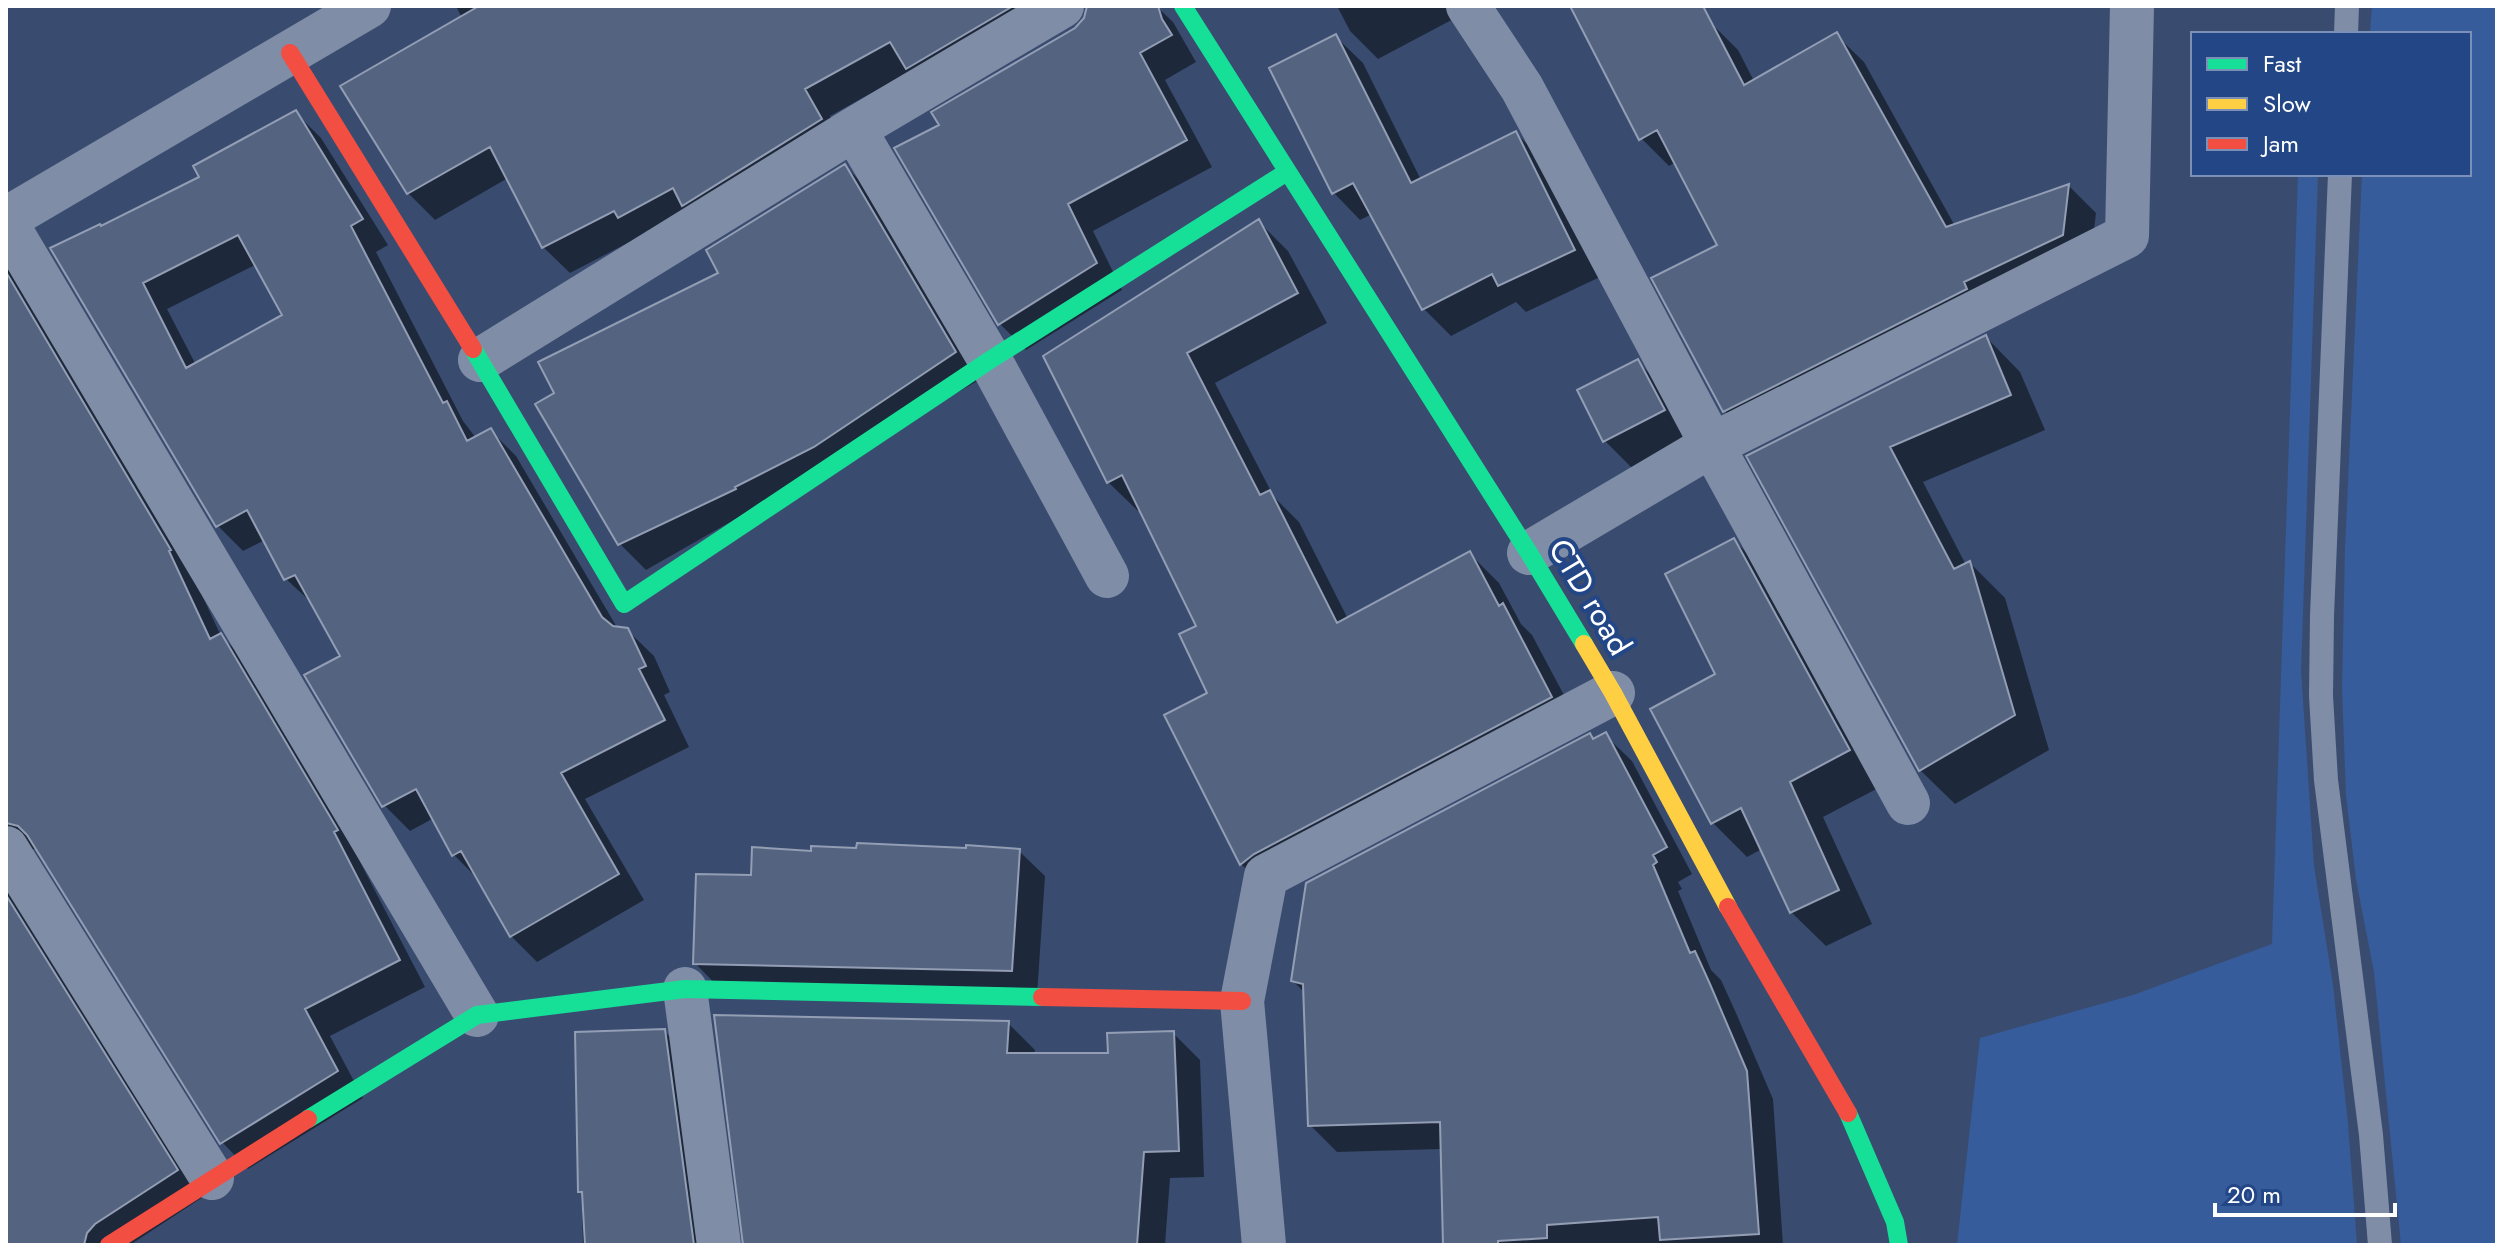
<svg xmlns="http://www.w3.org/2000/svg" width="2503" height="1251" viewBox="0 0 2503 1251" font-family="Jost,sans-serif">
<rect width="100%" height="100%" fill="#394c70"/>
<path fill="#375c9c" d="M 2372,6 L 2497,6 L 2497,1245 L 2401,1245 L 2374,972 L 2356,879 L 2346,795 L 2342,688 L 2345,550 L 2362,174 L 2469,174 L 2469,34 L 2370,34 Z
M 2298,174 L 2318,174 L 2301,671 L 2314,866 L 2333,985 L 2348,1124 L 2357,1245 L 1957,1245 L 1980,1038 L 2133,995 L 2272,944 Z"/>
<path fill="#0007" fill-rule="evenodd" d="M 456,6 L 1156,6 L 1173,22 L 1196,62 L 1165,80 L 1212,167 L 1093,231 L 1122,290 L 1026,350 L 1000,324 L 897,148 L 942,125 L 1077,29 L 1086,18 L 1088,7 L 911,71 L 830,116 L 847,146 L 639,237 L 570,273 L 543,247 L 508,178 L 435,220 L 408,193 L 462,18 Z
M 1337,6 L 1478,6 L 1378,59 L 1350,31 Z
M 1573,6 L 1704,6 L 1715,27 L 1738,50 L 1754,81 L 1836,35 L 1864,62 L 1955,226 L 2069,186 L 2096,213 L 2090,263 L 1752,438 L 1724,410 L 1720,245 L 1676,162 L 1669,166 L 1641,138 Z
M 1336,37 L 1363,63 L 1421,180 L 1516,133 L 1543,160 L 1600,277 L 1526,312 L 1516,302 L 1451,336 L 1424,309 L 1372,214 L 1360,220 L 1334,193 Z
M 295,112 L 321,138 L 388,245 L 376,252 L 463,421 L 476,438 L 490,430 L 516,456 L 618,629 L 627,630 L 654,656 L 670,692 L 664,695 L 689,747 L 585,799 L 644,900 L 537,962 L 511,936 L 480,881 L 454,855 L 434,818 L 410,831 L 384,805 L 342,657 L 313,604 L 286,579 L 265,540 L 243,551 L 217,525 L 100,226 L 202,178 ZM 257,264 L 285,316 L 196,365 L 167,309 Z
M 845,166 L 871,192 L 981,379 L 646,570 L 620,544 L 557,394 L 720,274 Z
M 1259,222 L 1288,251 L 1327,323 L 1215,383 L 1274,497 L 1299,522 L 1348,619 L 1470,554 L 1499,583 L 1521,624 L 1532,635 L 1581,727 L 1271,893 L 1241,864 L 1199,627 L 1141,510 L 1138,511 L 1108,482 Z
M 6,256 L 194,578 L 221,636 L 247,662 L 358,858 L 425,987 L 330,1036 L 363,1098 L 248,1169 L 222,1142 L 39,850 L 34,849 L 19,853 L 203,1197 L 130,1245 L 6,1245 Z
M 1986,337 L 2020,372 L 2045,430 L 1923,482 L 1966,565 L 1970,563 L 2005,598 L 2049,750 L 1955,804 L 1920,770 L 1749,457 Z
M 1638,362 L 1664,388 L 1691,438 L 1632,468 L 1605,441 L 1579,391 Z
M 1734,540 L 1768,575 L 1884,785 L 1823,817 L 1872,924 L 1826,946 L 1791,912 L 1762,849 L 1747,857 L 1713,823 L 1718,675 Z
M 1605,735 L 1632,761 L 1692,874 L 1678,882 L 1682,889 L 1678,891 L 1711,970 L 1721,980 L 1736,1013 L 1773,1099 L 1783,1245 L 1445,1245 L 1442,1149 L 1337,1152 L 1310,1125 L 1305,993 L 1293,981 L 1590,736 L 1595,740 Z
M 1019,851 L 1045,876 L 1037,996 L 720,989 L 695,963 L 753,877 L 813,854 Z
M 1008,1023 L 1035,1050 L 1034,1055 L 1110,1055 L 1173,1033 L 1200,1060 L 1204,1177 L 1170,1178 L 1165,1245 L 745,1245 Z
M 664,1031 L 691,1058 L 716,1245 L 583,1245 L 577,1034 Z"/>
<path fill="#546480" stroke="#939eb4" stroke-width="2" fill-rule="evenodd" d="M 479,6 L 1013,6 L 906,69 L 890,42 L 805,89 L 822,119 L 682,206 L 673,188 L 618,218 L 614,211 L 542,248 L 490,147 L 407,194 L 340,86 Z
M 1087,6 L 1158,6 L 1162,19 L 1172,35 L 1140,53 L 1187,140 L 1068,204 L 1097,263 L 998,325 L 894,148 L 939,125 L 931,112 L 1075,28 L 1084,18 Z
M 1570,6 L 1703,6 L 1744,85 L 1837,32 L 1946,227 L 2069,184 L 2063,235 L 1964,282 L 1967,289 L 1723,412 L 1651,278 L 1717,245 L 1657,130 L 1639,140 Z
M 1336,34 L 1411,183 L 1516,131 L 1575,250 L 1498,286 L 1492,274 L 1422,310 L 1353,183 L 1332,194 L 1269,68 Z
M 296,110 L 363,219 L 351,226 L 443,403 L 447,401 L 467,441 L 491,428 L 602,617 L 613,626 L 628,628 L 646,666 L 639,669 L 665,720 L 561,773 L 619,874 L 510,937 L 461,851 L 452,856 L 416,789 L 382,807 L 304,675 L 340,656 L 295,575 L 284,580 L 247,510 L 216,527 L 50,248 L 100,224 L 101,226 L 199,177 L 193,166 ZM 238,235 L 282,315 L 186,368 L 143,283 Z
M 845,164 L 956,352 L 814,447 L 735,487 L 736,489 L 618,545 L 535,404 L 554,393 L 538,362 L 718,273 L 706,250 Z
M 1259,219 L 1298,293 L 1187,353 L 1260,495 L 1270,490 L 1337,623 L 1470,551 L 1499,606 L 1503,603 L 1552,697 L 1254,854 L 1240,865 L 1164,715 L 1207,693 L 1179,634 L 1196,626 L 1122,475 L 1107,483 L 1043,356 Z
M 6,272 L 171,550 L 169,551 L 210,639 L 221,633 L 338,830 L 334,832 L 400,960 L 305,1009 L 338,1071 L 220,1144 L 27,835 L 18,826 L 6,823 Z
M 1986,335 L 2011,395 L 1890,447 L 1954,569 L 1970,561 L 2015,715 L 1919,771 L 1746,456 Z
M 1638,359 L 1665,410 L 1603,442 L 1577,390 Z
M 1734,538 L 1850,750 L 1790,782 L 1839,890 L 1790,913 L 1741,808 L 1711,824 L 1650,709 L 1715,674 L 1665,574 Z
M 1606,732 L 1667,847 L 1653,855 L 1657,862 L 1653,865 L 1690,953 L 1695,951 L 1710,984 L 1747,1071 L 1759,1234 L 1660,1240 L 1658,1217 L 1547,1225 L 1547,1238 L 1498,1241 L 1498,1245 L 1443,1245 L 1440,1122 L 1308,1126 L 1303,984 L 1291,981 L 1306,883 L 1590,733 L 1593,739 Z
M 857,843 L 966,848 L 966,845 L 1020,849 L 1012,971 L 693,964 L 696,874 L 751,875 L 752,847 L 811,851 L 811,846 L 856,848 Z
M 6,895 L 178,1170 L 95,1224 L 87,1233 L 84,1245 L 6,1245 Z
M 714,1015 L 1009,1021 L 1007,1053 L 1108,1053 L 1107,1033 L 1174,1031 L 1179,1151 L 1144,1152 L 1137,1245 L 743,1245 Z
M 665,1029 L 694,1245 L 585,1245 L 582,1192 L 578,1192 L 575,1032 Z"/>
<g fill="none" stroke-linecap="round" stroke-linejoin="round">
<path stroke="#808da6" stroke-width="24" d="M 2346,34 L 2347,6
M 2340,174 L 2322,616 L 2321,696 L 2326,780 L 2371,1135 L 2380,1245"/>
<path stroke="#808da6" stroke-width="44" d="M 1468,6 L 1522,88 L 1712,445 L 1908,803
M 854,129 L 990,360 L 1107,576
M 6,219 L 369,6
M 6,223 L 477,1015
M 480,360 L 854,129 L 1062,6
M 1529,553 L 1712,445 L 2127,236 L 2132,6
M 6,848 L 212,1178
M 685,989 L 719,1245
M 1264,1245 L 1242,1001 L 1266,876 L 1613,693"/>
<path stroke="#16e098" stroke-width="18" d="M 1183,6 L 1529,553 L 1584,644
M 473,349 L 624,604 L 990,360 L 1287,172
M 1848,1113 L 1895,1222 L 1899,1245
M 308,1119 L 477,1015 L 685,989 L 1042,997"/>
<path stroke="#ffcf43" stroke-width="18" d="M 1584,644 L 1613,693 L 1728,907"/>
<path stroke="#f24e42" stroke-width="18" d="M 290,53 L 473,349
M 1728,907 L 1848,1113
M 1042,997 L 1242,1001
M 109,1245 L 308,1119"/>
</g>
<g text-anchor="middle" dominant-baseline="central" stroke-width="8" stroke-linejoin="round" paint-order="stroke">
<g font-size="32" fill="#fff" stroke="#234686">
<text transform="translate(1590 597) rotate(59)">CTD road</text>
</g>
</g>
<rect width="2503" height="1251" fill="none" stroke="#ffffff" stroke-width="16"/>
<rect x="2191" y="32" width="280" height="144" fill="#234686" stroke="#7b90b6" stroke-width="2"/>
<rect x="2207" y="58" width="40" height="12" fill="#16e098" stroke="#7b90b6" stroke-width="2"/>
<text x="2263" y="72" font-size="24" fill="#ffffff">Fast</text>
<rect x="2207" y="98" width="40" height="12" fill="#ffcf43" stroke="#7b90b6" stroke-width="2"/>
<text x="2263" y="112" font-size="24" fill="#ffffff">Slow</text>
<rect x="2207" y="138" width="40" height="12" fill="#f24e42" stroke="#7b90b6" stroke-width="2"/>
<text x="2263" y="152" font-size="24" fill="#ffffff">Jam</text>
<path d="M2215 1203v12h180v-12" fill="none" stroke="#ffffff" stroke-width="4"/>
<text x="2227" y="1203" font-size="24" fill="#ffffff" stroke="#234686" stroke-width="6" paint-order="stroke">20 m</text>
</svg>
